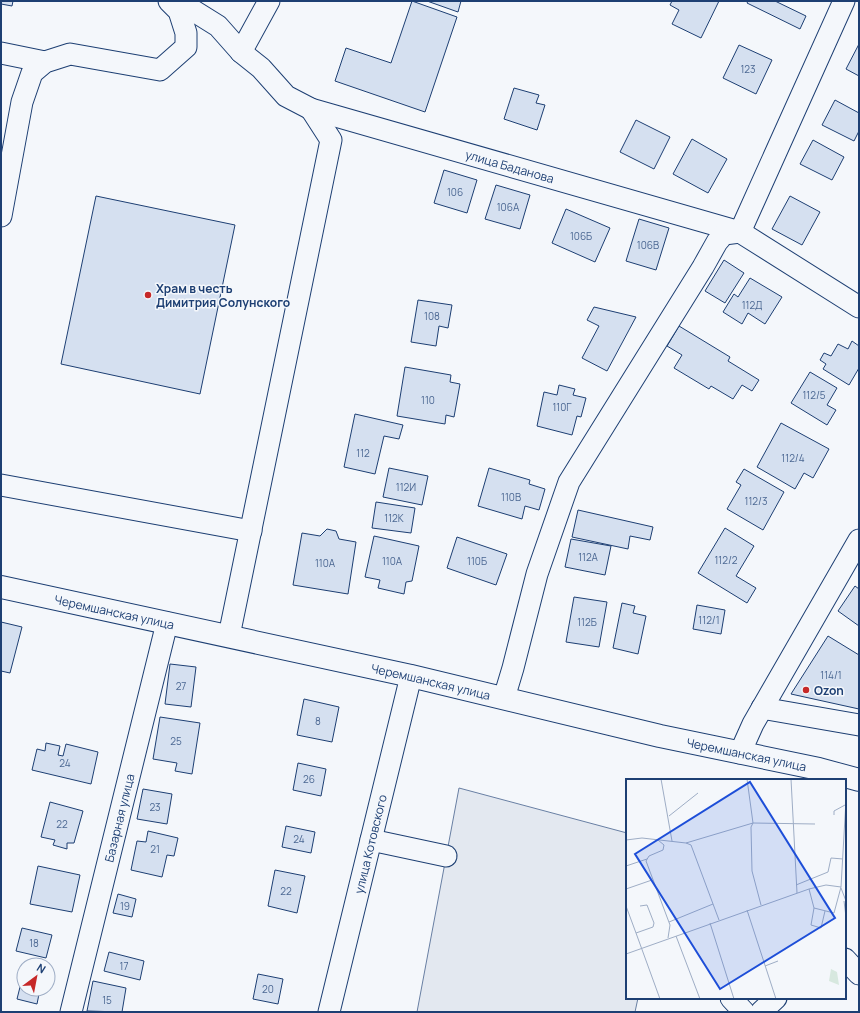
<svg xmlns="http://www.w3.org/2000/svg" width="860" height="1013" viewBox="0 0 860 1013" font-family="Manrope,sans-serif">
<rect width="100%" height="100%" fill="#f4f7fb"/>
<path fill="#e3e8f0" stroke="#687fa3" d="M 459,788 L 627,833 L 627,998 L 638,998 L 635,1012 L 417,1012 Z"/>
<path fill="#d5e0f0" stroke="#1d3f73" d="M 1,1 L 13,1 L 12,6 L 1,4 Z
M 412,1 L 457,17 L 425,112 L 335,81 L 346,48 L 391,63 Z
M 427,1 L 461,1 L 458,12 Z
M 672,1 L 719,1 L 701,38 L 672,24 L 679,10 L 670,5 Z
M 748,1 L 775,1 L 806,16 L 800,29 L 747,3 Z
M 859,44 L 859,76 L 846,69 Z
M 739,45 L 772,60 L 756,94 L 723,78 Z
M 514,88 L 539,95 L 536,103 L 545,105 L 537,130 L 504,119 Z
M 835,100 L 859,113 L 859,131 L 854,141 L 822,125 Z
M 636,120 L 670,137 L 654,169 L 620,152 Z
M 692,139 L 727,159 L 708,193 L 673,174 Z
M 813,140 L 844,157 L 832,180 L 800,164 Z
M 444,170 L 477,180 L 467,213 L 434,203 Z
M 496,185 L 530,195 L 520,229 L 485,219 Z
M 96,196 L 235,225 L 200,394 L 61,364 Z
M 790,196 L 820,212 L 802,245 L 772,229 Z
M 566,209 L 610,228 L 595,262 L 552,243 Z
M 639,219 L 669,228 L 656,270 L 626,261 Z
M 724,260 L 744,273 L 725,303 L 705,291 Z
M 750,278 L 782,297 L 765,324 L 748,313 L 742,324 L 723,312 L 734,294 L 738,297 Z
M 418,300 L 452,305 L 448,328 L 439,326 L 436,346 L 411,342 Z
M 594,307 L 636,317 L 607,371 L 582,358 L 599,326 L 587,320 Z
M 679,326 L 730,357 L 728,361 L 759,380 L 752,391 L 742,385 L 733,399 L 711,386 L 709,389 L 674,368 L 682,355 L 667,346 Z
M 852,341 L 859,346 L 859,368 L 849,385 L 823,369 L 826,364 L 820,360 L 824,353 L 831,356 L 838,344 L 848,349 Z
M 405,367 L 451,375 L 450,382 L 460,384 L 454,417 L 446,415 L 445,424 L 397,416 Z
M 810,372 L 837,388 L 827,405 L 836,410 L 827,425 L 791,403 Z
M 559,385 L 575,389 L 573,395 L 586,398 L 581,417 L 577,416 L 572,435 L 537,426 L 544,392 L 557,395 Z
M 355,414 L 403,425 L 399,439 L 384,436 L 375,474 L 344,467 Z
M 781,423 L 829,449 L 813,478 L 804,473 L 795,489 L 757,467 Z
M 389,468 L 428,476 L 422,505 L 383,497 Z
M 489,468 L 530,480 L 529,484 L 545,489 L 539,510 L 525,506 L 522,519 L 478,506 Z
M 744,469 L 784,492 L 763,530 L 727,509 L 741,485 L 736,482 Z
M 376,502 L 415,508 L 411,533 L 372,528 Z
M 578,510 L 653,527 L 650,540 L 630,536 L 628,549 L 572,537 Z
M 725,528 L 754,546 L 736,576 L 756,588 L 747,603 L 698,573 Z
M 327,529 L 336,531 L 339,539 L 356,542 L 348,594 L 293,585 L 302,533 L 320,536 Z
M 374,536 L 419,546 L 412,581 L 406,582 L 404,594 L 378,588 L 380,580 L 365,577 Z
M 457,537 L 507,554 L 496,585 L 447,568 Z
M 571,539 L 611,546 L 605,575 L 565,567 Z
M 855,586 L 859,589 L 859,626 L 838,611 Z
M 574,597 L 607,602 L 599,647 L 566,642 Z
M 622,603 L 635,606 L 633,613 L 646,616 L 638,654 L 613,648 Z
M 697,605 L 725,610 L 721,634 L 693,629 Z
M 1,622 L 22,627 L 10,673 L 1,671 Z
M 828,636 L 859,655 L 859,709 L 791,694 Z
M 170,664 L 196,667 L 191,707 L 165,704 Z
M 304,699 L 339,707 L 332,742 L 297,735 Z
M 160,717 L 200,723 L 192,774 L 175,771 L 177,763 L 153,759 Z
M 46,743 L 60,746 L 58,755 L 63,756 L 66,744 L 98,752 L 91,784 L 32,770 L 37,749 L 45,751 Z
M 298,763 L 326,769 L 321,796 L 293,790 Z
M 143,789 L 172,794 L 167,824 L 137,819 Z
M 50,802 L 83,811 L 74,843 L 67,843 L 67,849 L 53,845 L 55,840 L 41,837 Z
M 286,826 L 315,832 L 311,853 L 282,847 Z
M 148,831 L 178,838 L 174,856 L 167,855 L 162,877 L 131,870 L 137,841 L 146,842 Z
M 38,866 L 80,875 L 72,912 L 30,904 Z
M 275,870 L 305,876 L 297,913 L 268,906 Z
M 118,894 L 136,899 L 132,917 L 113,913 Z
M 22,928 L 52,935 L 46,958 L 16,951 Z
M 109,952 L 144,961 L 140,980 L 104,971 Z
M 24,971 L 24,989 L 40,989 L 37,1004 L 17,999 Z
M 258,974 L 283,979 L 278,1004 L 253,999 Z
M 93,981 L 126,988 L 122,1012 L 87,1011 Z"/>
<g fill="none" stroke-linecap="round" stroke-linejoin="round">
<g stroke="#1d3f73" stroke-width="23">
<g id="minor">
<path id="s1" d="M 178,1 L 218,26 L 241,52 L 261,68 L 286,96 L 311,109 L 740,232 L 859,307"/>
<path d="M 241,52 L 269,1"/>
<path d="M 1,53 L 45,62"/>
<path d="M 1,216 L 22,102 L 32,73 L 45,62 L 70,54 L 160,70 L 186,47 L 186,33 L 179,11 L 169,1"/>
<path d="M 1,485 L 251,531"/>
<path d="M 229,636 L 331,140 L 311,109"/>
<path d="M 504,698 L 513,668 L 537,574 L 569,482 L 703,267 L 717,242 L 724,234 L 740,232 L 844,1"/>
<path d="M 762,708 L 859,725"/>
<path d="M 740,753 L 753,724 L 859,540"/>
<path d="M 371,840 L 446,856"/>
<path d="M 845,959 L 859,974"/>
<path d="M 731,998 L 744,1012"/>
<path id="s2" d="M 71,1012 L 167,623"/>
<path id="s3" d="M 329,1012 L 411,676"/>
<path d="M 761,1012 L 776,998"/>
</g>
</g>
<g stroke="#1d3f73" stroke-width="24">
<g id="major">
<path id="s4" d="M 1,587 L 411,676 L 660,736 L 819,769 L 859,780"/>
</g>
</g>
<use href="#minor" stroke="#f4f7fb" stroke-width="21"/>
<use href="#major" stroke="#f4f7fb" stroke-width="22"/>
</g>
<g fill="#c62828" stroke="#f4f7fb" stroke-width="1.5">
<circle cx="148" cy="295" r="4"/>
<circle cx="806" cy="690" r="4"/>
</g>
<g text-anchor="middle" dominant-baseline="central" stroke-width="3" stroke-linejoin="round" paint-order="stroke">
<g font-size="10" fill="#4b6792">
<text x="748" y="69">123</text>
<text x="455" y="192">106</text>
<text x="508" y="207">106А</text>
<text x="581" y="236">106Б</text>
<text x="648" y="245">106В</text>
<text x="752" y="305">112Д</text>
<text x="432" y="316">108</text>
<text x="814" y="395">112/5</text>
<text x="428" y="400">110</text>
<text x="562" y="407">110Г</text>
<text x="363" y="453">112</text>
<text x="793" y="458">112/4</text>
<text x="406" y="487">112И</text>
<text x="511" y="497">110В</text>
<text x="756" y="501">112/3</text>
<text x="394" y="518">112К</text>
<text x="588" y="557">112А</text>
<text x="726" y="560">112/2</text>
<text x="392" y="561">110А</text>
<text x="477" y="561">110Б</text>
<text x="325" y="563">110А</text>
<text x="709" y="620">112/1</text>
<text x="587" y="622">112Б</text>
<text x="831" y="675">114/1</text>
<text x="181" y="686">27</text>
<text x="318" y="721">8</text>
<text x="176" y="741">25</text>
<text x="65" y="763">24</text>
<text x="309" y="779">26</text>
<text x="155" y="807">23</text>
<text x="62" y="824">22</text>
<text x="299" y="839">24</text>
<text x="155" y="849">21</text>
<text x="286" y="891">22</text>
<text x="125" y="906">19</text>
<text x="34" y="943">18</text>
<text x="124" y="966">17</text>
<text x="268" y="989">20</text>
<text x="107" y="1000">15</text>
</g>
<g font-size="12" fill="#1d3f73" stroke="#f4f7fb">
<text stroke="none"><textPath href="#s1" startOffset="380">улица Баданова</textPath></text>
<text stroke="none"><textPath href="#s4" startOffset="116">Черемшанская улица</textPath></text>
<text stroke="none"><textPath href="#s4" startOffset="440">Черемшанская улица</textPath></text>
<text stroke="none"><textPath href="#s4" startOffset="764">Черемшанская улица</textPath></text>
<text stroke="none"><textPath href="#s2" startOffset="200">Базарная улица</textPath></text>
<text stroke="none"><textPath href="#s3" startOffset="173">улица Котовского</textPath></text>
</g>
<g font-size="12" font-weight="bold" fill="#1d3f73" stroke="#f4f7fb" text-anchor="start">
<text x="156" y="288">Храм в честь<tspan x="156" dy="14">Димитрия Солунского</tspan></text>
<text x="814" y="690">Ozon</text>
</g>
</g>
<g transform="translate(626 779)">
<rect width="220" height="220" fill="#f4f7fb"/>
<path d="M 205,190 L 211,193 L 213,206 L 203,202 Z" fill="#d7e8df"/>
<path fill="none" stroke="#9eadc5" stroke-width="1" d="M 35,0 L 46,62M 121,0 L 127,44 L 125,48 L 126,92 L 135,126M 165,0 L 171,114M 208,36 L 208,32 L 219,26M 43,37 L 72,14M 0,61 L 16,59 L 60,64 L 127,44 L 189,45M 32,61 L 38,66 L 37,71 L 23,77 L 20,82 L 44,146 L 42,159M 60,64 L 65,66 L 93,141M 0,87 L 21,80M 170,106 L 202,93 L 205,79 L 217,80M 215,109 L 220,122M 0,110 L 26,101M 183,110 L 188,129 L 208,134 L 215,108M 218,122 L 220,138M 0,127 L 10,154M 14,127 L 21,126 L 28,144 L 27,148 L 10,154 L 34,220M 188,129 L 185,146 L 195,149 L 199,132M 121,131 L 150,220M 43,143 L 87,125M 84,144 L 108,220M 50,157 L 74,220M 0,175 L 183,110 L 200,106 L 215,108 L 220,21M 139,187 L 152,182"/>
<path fill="#1d4ed8" fill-opacity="0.15" stroke="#1d4ed8" stroke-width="2" d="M 124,3 L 209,139 L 94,210 L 9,75 Z"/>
<rect width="220" height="220" fill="none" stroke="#1d3f73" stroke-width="2"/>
</g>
<rect width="860" height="1013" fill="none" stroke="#1d3f73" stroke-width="4"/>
<g transform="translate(36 977) rotate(32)"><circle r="19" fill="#f4f7fb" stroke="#9eadc5"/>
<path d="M0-3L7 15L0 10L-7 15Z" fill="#c62828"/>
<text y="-6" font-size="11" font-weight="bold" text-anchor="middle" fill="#1d3f73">N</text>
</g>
</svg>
